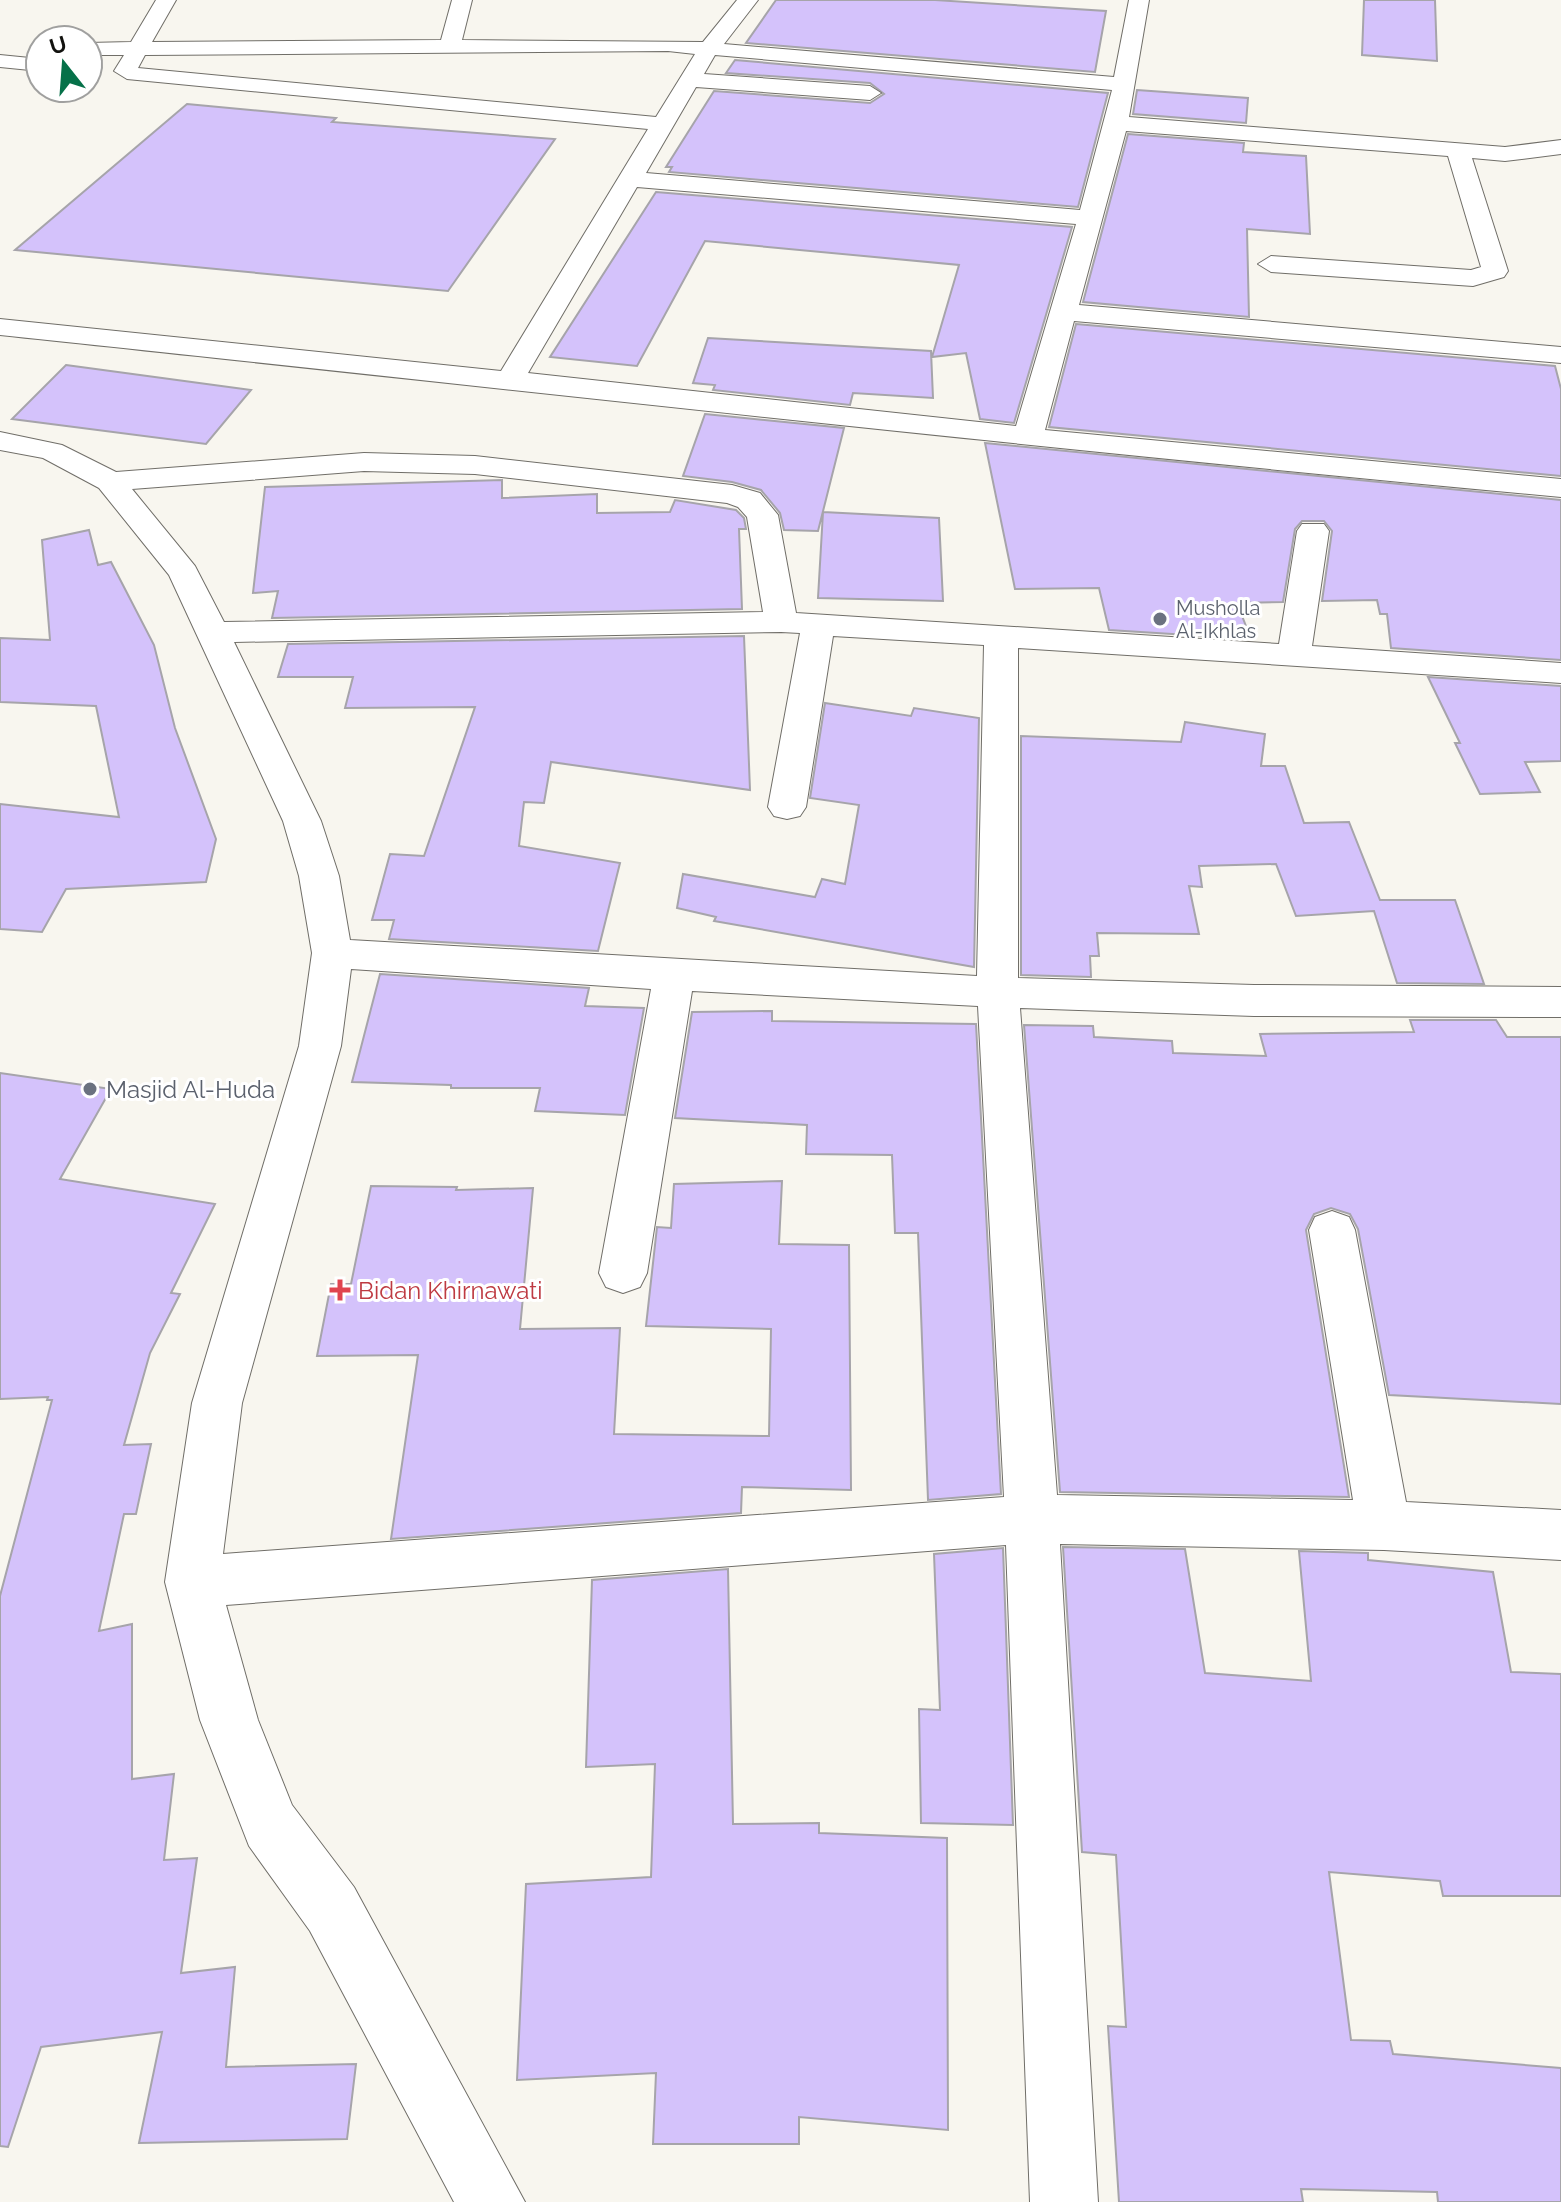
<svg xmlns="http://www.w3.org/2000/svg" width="1561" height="2202" viewBox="0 0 1561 2202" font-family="Raleway,sans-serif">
<rect width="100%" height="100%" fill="#f8f6ef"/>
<path fill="#d4c2fb" stroke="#a6a4aa" stroke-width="2" d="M 776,0 L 935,0 L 1106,11 L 1095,72 L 746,43 Z
M 1364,0 L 1435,0 L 1437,61 L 1362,55 Z
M 735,60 L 1108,93 L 1078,207 L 669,172 L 672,167 L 666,167 L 714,91 L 870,103 L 884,94 L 870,83 L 726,73 Z
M 1137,90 L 1248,98 L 1246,123 L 1133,114 Z
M 187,104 L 336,118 L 332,122 L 555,139 L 448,291 L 15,250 Z
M 1128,134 L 1244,143 L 1243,152 L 1306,156 L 1310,234 L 1247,229 L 1249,317 L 1083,302 Z
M 656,192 L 1072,227 L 1014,423 L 980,419 L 966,353 L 932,357 L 959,265 L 705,241 L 637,366 L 550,357 Z
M 1076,324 L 1555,366 L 1561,389 L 1561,476 L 1049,427 Z
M 708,338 L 931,351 L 933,398 L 853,393 L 850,405 L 713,390 L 715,385 L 693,383 Z
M 66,365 L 251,390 L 206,444 L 12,419 Z
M 705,414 L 844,428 L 818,531 L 784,530 L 780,513 L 761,490 L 732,482 L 683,476 Z
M 985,443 L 1561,500 L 1561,660 L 1391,648 L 1387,614 L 1380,614 L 1377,600 L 1322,601 L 1332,531 L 1324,521 L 1302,521 L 1295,529 L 1283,602 L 1237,603 L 1251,639 L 1109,630 L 1099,588 L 1015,589 Z
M 502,480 L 502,498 L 597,494 L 597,513 L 670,512 L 675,500 L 736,510 L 744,518 L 746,529 L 739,529 L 742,609 L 272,618 L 278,591 L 253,593 L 265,487 Z
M 823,512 L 939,518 L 943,601 L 818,598 Z
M 89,530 L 98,565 L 111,562 L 154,645 L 175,728 L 216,839 L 206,882 L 66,889 L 42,932 L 0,929 L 0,804 L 119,817 L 96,706 L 0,702 L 0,638 L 50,640 L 42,540 Z
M 744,636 L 750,790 L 551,762 L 544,803 L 524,802 L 519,846 L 620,863 L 598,951 L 389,939 L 394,920 L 372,920 L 390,854 L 424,856 L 475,707 L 345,708 L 353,677 L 278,677 L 288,644 Z
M 1428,677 L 1561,686 L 1561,761 L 1525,762 L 1540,792 L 1480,794 L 1455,743 L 1460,743 Z
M 825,703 L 911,716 L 914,708 L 979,718 L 974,967 L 714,921 L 716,917 L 677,908 L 683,874 L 815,897 L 822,879 L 845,884 L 859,805 L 810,798 Z
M 1185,722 L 1265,734 L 1261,766 L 1285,766 L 1304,823 L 1349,822 L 1380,900 L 1455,900 L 1484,984 L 1397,983 L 1374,911 L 1296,916 L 1276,864 L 1199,866 L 1202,887 L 1189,886 L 1199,934 L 1097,933 L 1099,956 L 1090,956 L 1091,977 L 1021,975 L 1021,736 L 1181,742 Z
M 380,974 L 589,988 L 585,1006 L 644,1008 L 625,1115 L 535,1111 L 540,1088 L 451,1088 L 451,1085 L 352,1082 Z
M 772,1011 L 772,1021 L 976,1024 L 1001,1494 L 928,1500 L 918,1233 L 895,1233 L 892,1155 L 806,1154 L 807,1125 L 675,1118 L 692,1012 Z
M 1410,1020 L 1496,1020 L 1507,1037 L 1561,1037 L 1561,1404 L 1389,1395 L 1358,1229 L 1350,1214 L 1331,1208 L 1314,1214 L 1306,1230 L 1349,1497 L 1060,1492 L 1024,1025 L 1093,1026 L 1094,1037 L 1172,1041 L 1173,1053 L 1266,1056 L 1260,1034 L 1414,1032 Z
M 0,1073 L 111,1089 L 60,1179 L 215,1204 L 171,1293 L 180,1294 L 150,1353 L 124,1445 L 151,1444 L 136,1514 L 124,1514 L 99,1631 L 132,1624 L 132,1779 L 174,1774 L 164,1860 L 197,1858 L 181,1973 L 235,1967 L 226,2067 L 356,2064 L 347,2139 L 139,2143 L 162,2032 L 41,2047 L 8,2147 L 0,2146 L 0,1596 L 52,1400 L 47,1400 L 48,1397 L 0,1399 Z
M 782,1181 L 779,1244 L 849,1245 L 851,1490 L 742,1487 L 741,1513 L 391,1539 L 418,1355 L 317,1356 L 331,1284 L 351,1284 L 371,1186 L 457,1187 L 456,1190 L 533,1188 L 520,1329 L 620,1328 L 614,1434 L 769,1436 L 771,1329 L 646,1326 L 657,1227 L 671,1228 L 674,1184 Z
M 1063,1547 L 1185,1549 L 1205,1673 L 1311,1681 L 1299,1551 L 1368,1553 L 1368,1560 L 1493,1572 L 1511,1672 L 1561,1674 L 1561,1896 L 1443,1896 L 1440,1881 L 1329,1872 L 1351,2040 L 1390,2041 L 1393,2054 L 1561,2068 L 1561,2202 L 1438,2202 L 1437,2192 L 1301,2189 L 1303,2202 L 1119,2202 L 1108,2026 L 1126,2027 L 1116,1855 L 1082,1852 Z
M 1003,1548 L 1013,1825 L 921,1823 L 919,1709 L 940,1710 L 934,1554 Z
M 728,1569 L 733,1824 L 819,1823 L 819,1833 L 947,1838 L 948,2130 L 799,2117 L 799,2144 L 653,2144 L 656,2073 L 517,2080 L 526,1884 L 651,1877 L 655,1764 L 586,1767 L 592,1580 Z"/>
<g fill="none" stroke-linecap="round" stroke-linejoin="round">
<g stroke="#706e68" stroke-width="2">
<path id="minor" d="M 156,0 L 176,0 L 152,42 L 441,40 L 452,0 L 472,0 L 462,40 L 703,42 L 737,0 L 758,0 L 724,44 L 1114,77 L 1129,0 L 1149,0 L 1129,117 L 1505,147 L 1561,140 L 1561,154 L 1505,161 L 1472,158 L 1508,271 L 1504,277 L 1473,286 L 1271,272 L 1258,264 L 1271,256 L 1471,270 L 1481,267 L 1448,156 L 1126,131 L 1079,305 L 1561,347 L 1561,363 L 1074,321 L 1045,430 L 1561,479 L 1561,497 C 1040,449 520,390 0,335 L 0,319 L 501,371 L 648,129 L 127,79 L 114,71 L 124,55 L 88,55 L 88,43 L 131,42 ZM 668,51 L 695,54 L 656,117 L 138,68 L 145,55 ZM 715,55 L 1112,90 L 1080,210 L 646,173 L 696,87 L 870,100 L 881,93 L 870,86 L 704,74 ZM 637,187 L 1076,224 L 1016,426 L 528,373 Z
M 0,55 L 40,59 L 40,71 L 0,67 Z
M 0,432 L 62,445 L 116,472 L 364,453 L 475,456 L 732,485 L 760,493 L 778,515 L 796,613 L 1279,644 L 1297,531 L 1302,524 L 1324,524 L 1329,531 L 1312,646 L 1561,663 L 1561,683 L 1018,648 L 1018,978 L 1254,985 L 1561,987 L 1561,1017 L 1254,1016 L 1020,1008 L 1057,1495 L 1353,1500 L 1309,1230 L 1315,1217 L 1332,1211 L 1349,1217 L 1355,1230 L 1406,1502 L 1561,1510 L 1561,1560 L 1384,1550 L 1060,1544 L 1098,2202 L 1030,2202 L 1006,1545 L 226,1605 L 258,1720 L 292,1805 L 354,1887 L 525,2202 L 454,2202 L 310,1931 L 249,1846 L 200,1720 L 165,1582 L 192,1403 L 299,1046 L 312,953 L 299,876 L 283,821 L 169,575 L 99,488 L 43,458 L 0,450 ZM 364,471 L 475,474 L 727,503 L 738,507 L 747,517 L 763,612 L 224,622 L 195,566 L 132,489 ZM 781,632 L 800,633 L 768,807 L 774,816 L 787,819 L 800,816 L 806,807 L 833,636 L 984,645 L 977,976 L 350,940 L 339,876 L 321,821 L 234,642 ZM 351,969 L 651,989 L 599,1273 L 606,1287 L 623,1293 L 640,1287 L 647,1273 L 692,991 L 978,1006 L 1004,1497 L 223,1554 L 242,1403 L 341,1046 Z"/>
</g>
<use href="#minor" fill="#fff" fill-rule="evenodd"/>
</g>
<g fill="#6b7280" stroke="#fff" stroke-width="3">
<circle cx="1160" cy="619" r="8"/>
<circle cx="90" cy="1089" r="8"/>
</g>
<path fill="#e0444e" stroke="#fff" stroke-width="3" d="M336 1278h8v8h8v8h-8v8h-8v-8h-8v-8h8z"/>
<g text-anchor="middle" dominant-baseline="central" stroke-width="6" stroke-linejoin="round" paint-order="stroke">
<g font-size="20" fill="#5b616d" stroke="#fff" text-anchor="start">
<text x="1176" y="608">Musholla<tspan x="1176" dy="23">Al-Ikhlas</tspan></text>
</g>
<g font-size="24" fill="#5b616d" stroke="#fff" text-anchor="start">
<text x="106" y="1089">Masjid Al-Huda</text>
</g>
<g font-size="24" fill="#be3a42" stroke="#fff" text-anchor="start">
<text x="358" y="1290">Bidan Khirnawati</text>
</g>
</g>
<g transform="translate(64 64) rotate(343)"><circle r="38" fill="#ffffff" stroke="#a0a09f" stroke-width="2"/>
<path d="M0-6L14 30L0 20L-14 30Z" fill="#067149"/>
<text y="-12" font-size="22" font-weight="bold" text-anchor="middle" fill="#12120f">U</text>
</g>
</svg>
